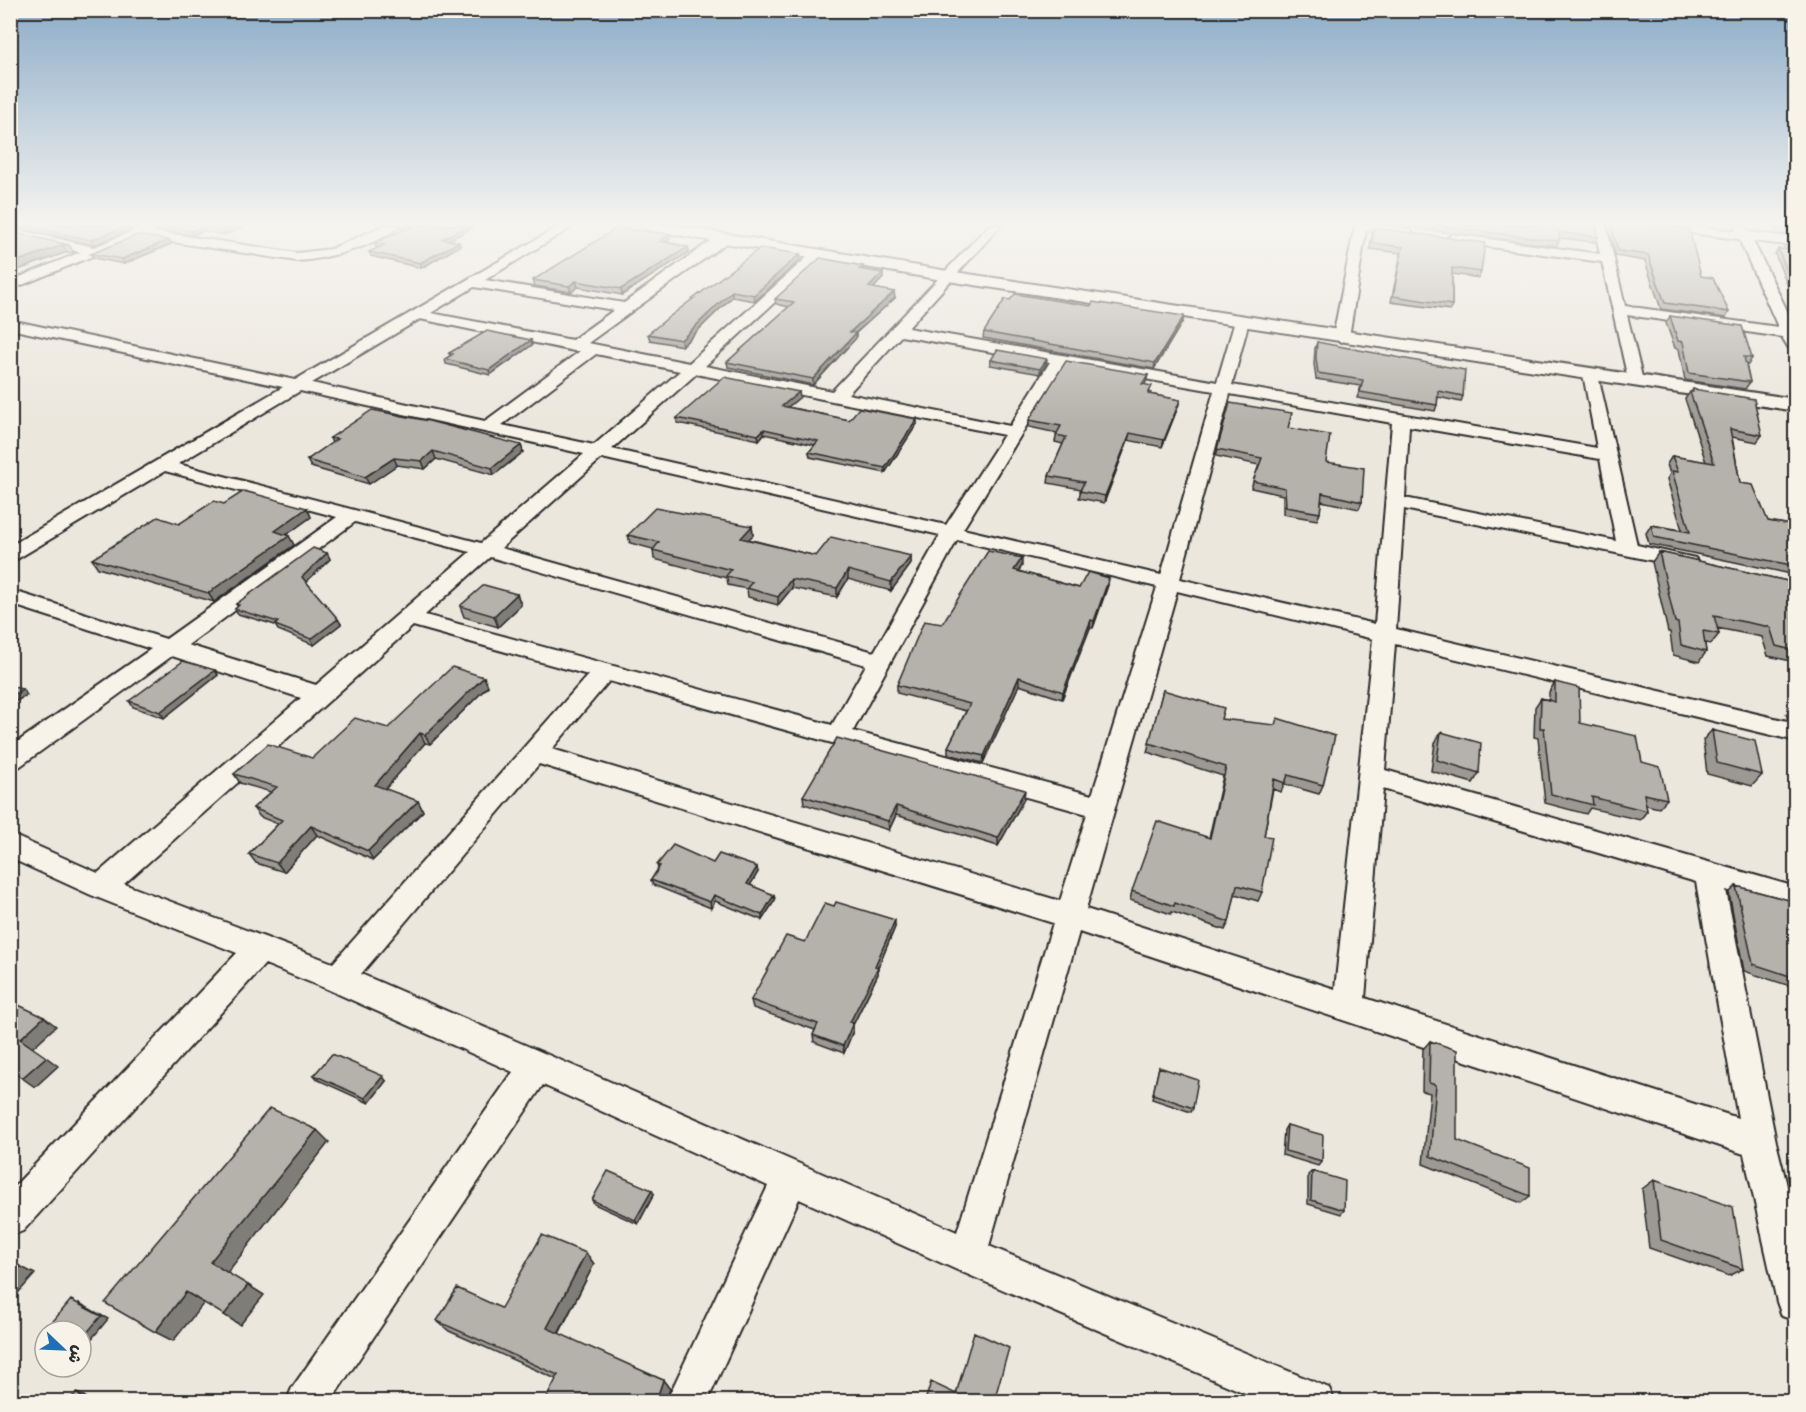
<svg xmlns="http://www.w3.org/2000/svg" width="1806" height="1412" viewBox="0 0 1806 1412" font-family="'Playpen Sans','Playpen Sans Arabic',sans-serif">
<rect width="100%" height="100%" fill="#ebe7dd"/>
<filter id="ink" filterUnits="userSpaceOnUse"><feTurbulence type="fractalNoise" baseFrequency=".0167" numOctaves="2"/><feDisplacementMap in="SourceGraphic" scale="12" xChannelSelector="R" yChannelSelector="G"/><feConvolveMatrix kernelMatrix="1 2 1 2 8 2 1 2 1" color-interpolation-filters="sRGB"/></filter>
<g filter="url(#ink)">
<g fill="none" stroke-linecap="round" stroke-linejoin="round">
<g stroke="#2b2b2b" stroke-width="4">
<path id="minor" d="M 147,225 L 157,225 L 158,227 L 152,231 L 297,253 L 331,249 L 385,225 L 400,225 C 381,245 324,260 297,261 L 139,237 L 10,290 L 10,281 L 81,252 L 10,236 L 10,228 L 94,247 Z
M 561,225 L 575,225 L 485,280 L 624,303 L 719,235 L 729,235 L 730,238 L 729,241 L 588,343 L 689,363 L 814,251 L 824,251 L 826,254 L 824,257 L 705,366 L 832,391 L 989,225 L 1001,225 L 908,328 L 1217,382 L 1235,321 L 1242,317 L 1249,321 L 1232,385 L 1597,448 L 1583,374 L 1585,371 L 1597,371 L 1637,545 L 1695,558 L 1698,562 L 1695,566 L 1688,568 L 1404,509 L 1396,629 L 1796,723 L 1796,741 L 1395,644 L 1385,770 L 1796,887 L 1796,911 L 1726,890 L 1776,1142 L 1796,1221 L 1796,1321 L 1782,1316 L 1777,1302 L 1744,1154 L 1079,932 L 989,1246 L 1329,1388 L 1335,1402 L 1266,1402 L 955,1269 L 799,1199 L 707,1402 L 666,1402 L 768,1186 L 543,1085 L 330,1402 L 286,1402 L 292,1388 L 513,1072 L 327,989 L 265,964 L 23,1231 L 10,1236 L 10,1191 L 237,953 L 91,895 L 10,858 L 10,834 L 98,873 L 301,698 L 172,656 L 19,767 L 10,769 L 10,747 L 151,649 L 10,604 L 10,590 L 166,639 L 337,517 L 165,471 L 17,559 L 10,561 L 10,546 L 283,387 L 10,329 L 10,320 L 295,380 ZM 474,287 L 614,310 L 572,340 L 431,313 ZM 420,319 L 574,351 L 580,351 L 485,421 L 312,383 ZM 901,336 L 1050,362 L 1010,426 L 848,394 ZM 596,354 L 680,371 L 594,445 L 502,425 ZM 1064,365 L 1214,391 L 1161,575 L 963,529 ZM 696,374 L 1004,435 L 946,525 L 612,449 ZM 300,391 L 584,454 L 481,543 L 178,464 ZM 1230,394 L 1392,423 L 1375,624 L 1180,579 ZM 1409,426 L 1600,459 L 1616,541 L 1405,498 ZM 602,458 L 940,535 L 874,652 L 501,548 ZM 355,522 L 470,552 L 316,685 L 188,645 ZM 957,540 L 1157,587 L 1092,795 L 853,731 ZM 490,557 L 866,665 L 832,725 L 425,615 ZM 1177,591 L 1373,639 L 1335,989 L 1086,909 ZM 413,626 L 588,675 L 333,963 L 124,884 ZM 609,681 L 1087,814 L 1060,901 L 552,749 ZM 539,764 L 1053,923 L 957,1232 L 361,974 ZM 1383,789 L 1696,882 L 1738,1118 L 1365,998 Z
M 1355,225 C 1368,224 1403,223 1412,232 L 1406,236 L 1366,230 L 1349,337 L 1341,342 L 1333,337 Z
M 1594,225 L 1606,225 L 1625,306 L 1778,327 L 1739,239 L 1658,229 L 1652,225 L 1685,225 L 1736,231 L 1735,225 L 1745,225 L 1749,232 L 1796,238 L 1796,246 L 1753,241 L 1796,329 L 1796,348 L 1788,347 L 1782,337 L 1627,315 L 1643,381 L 1641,384 L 1629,384 L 1602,262 L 1453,242 L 1447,238 L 1453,234 L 1600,254 Z"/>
</g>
<g stroke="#2b2b2b" stroke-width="4">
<path id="tertiary" d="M 640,225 L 673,225 L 948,271 L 1796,399 L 1796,411 L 948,281 L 648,230 Z"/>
</g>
<use href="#minor" fill="#f7f3e8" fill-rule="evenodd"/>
<use href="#tertiary" fill="#f7f3e8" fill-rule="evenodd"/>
</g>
<path fill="#9c9993" stroke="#2b2b2b" stroke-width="1.5" d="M 18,225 L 143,225 L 94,245 L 20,228 Z
M 156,225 L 247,225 L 224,235 L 204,231 L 193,235 L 158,230 Z
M 399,225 L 471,225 L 472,228 L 449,240 L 459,242 L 460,246 L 421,268 L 371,256 L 369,252 L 379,248 L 376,247 L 374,243 L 406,229 L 400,228 Z
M 1387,225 L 1596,225 L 1598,237 L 1595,242 L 1559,238 L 1559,241 L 1556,246 Z
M 1607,225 L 1659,225 L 1729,312 L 1726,318 L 1661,309 L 1645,261 L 1616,256 Z
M 1774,225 L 1796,225 L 1796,237 L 1777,233 Z
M 1374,228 L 1481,272 L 1479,278 L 1452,274 L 1452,305 L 1450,310 L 1391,302 L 1401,253 L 1370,249 L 1372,233 Z
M 10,232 L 69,245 L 74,253 L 67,252 L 10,273 Z
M 670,239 L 667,242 L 688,247 L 689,252 L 622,295 L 578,287 L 571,292 L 535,286 L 533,280 Z
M 169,240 L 171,244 L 124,264 L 94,258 L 91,254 Z
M 1787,242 L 1796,242 L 1796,307 L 1775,254 L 1778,249 L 1785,250 L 1784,247 Z
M 800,254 L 800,260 L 755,301 L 732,297 L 682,346 L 650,340 L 648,334 Z
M 863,266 L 863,270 L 883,278 L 873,288 L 895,298 L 856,333 L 856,338 L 813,385 L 728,367 L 727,362 L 789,307 L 776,304 L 775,299 Z
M 1670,316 L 1752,358 L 1748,365 L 1746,365 L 1750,382 L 1745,389 L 1685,380 L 1679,349 L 1675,348 L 1666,323 Z
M 1183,321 L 1154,369 L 983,338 L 984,332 Z
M 531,340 L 532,345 L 490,375 L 446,364 L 445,359 L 450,356 L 449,353 Z
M 1317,342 L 1463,396 L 1461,402 L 1438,397 L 1437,405 L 1435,411 L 1357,398 L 1361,386 L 1316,379 L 1314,364 L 1315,348 Z
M 991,360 L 1046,364 L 1040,374 L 990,365 Z
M 1148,375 L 1146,382 L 1144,385 L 1151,393 L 1150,394 L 1180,400 L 1178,407 L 1162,447 L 1128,440 L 1104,503 L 1079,498 L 1081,489 L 1048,483 L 1049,476 L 1063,444 L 1055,442 L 1057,433 L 1029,427 L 1029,420 Z
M 1693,389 L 1762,435 L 1757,442 L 1732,437 L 1740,483 L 1768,521 L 1796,526 L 1796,575 L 1649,544 L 1646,533 L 1651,525 L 1682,530 L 1667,479 L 1670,474 L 1667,464 L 1672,456 L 1706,462 L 1685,399 L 1690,392 L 1691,392 Z
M 799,392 L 800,397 L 788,407 L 849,420 L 917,424 L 885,473 L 810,457 L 809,452 L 815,445 L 764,434 L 759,440 L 677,423 L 677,418 Z
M 1230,403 L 1288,428 L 1326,462 L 1362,502 L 1359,509 L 1321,501 L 1320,513 L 1317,520 L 1283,514 L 1283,495 L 1251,488 L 1259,465 L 1216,456 Z
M 330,438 L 521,445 L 523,452 L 494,475 L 436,459 L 425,469 L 397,465 L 369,484 L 311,467 L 307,460 L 332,443 Z
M 224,504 L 307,508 L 311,517 L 286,535 L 289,536 L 294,545 L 214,602 L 98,568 L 92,559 L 179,524 Z
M 752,526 L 753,535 L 748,539 L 816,556 L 911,556 L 911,564 L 891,591 L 848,579 L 837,597 L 792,588 L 778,605 L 748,597 L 747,589 L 728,585 L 727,578 L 654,559 L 653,550 L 653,549 L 630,543 L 628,535 Z
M 1659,552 L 1796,583 L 1796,662 L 1768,656 L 1762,637 L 1717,628 L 1719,634 L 1711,644 L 1705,643 L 1706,652 L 1699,662 L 1673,655 L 1670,632 L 1668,632 L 1652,562 Z
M 327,553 L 330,559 L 306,582 L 341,624 L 314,645 L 278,630 L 275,625 L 238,614 L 235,609 L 238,607 L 236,604 Z
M 1022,566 L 1018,571 L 1079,588 L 1108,585 L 1093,628 L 1090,628 L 1062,699 L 1019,685 L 983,763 L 948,754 L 948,747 L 966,711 L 897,693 L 897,685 L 942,624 Z
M 517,594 L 521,605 L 498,627 L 464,617 L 460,606 Z
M 215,670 L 218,675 L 164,718 L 133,707 L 129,701 Z
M 484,677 L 488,686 L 430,744 L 425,743 L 385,789 L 418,801 L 423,811 L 373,860 L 317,835 L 284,872 L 256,863 L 249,854 L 278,824 L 260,817 L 253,808 L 271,792 L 240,783 L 234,774 L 312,758 L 388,728 Z
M 1555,682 L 1580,723 L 1642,762 L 1667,799 L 1659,808 L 1646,805 L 1647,811 L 1640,820 L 1590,808 L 1586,814 L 1545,803 L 1538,738 L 1534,737 L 1535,707 L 1541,698 L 1549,700 L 1549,692 Z
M 1163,690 L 1221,719 L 1323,785 L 1319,794 L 1284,784 L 1281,792 L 1273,789 L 1264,836 L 1262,892 L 1258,901 L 1235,894 L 1229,922 L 1225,930 L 1172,912 L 1171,914 L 1130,900 L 1132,891 L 1209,838 L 1223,776 L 1147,752 Z
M 1796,704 L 1796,721 L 1788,719 L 1786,714 Z
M 1712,730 L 1762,775 L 1752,786 L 1707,774 L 1703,740 Z
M 1441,732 L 1479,773 L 1473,783 L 1431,771 L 1435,743 Z
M 803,796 L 1024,799 L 998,846 L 896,815 L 889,830 L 804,804 Z
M 713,863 L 758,872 L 750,885 L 774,895 L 775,900 L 762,920 L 715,901 L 711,908 L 653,885 L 651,880 L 658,869 L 657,865 Z
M 1736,886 L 1796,902 L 1796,988 L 1744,971 L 1729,893 Z
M 895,927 L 878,968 L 878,974 L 853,1025 L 853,1031 L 844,1053 L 814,1042 L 813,1035 L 815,1030 L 753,1008 L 751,1000 Z
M 1430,1041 L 1457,1140 L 1530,1196 L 1521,1203 L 1423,1164 L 1430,1093 L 1422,1091 L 1423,1049 Z
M 1159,1067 L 1193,1108 L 1191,1112 L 1152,1099 Z
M 314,1075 L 386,1081 L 369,1103 L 318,1080 Z
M 1287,1125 L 1322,1161 L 1318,1166 L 1282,1155 L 1284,1130 Z
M 1312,1171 L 1344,1210 L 1341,1214 L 1308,1204 L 1308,1175 Z
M 1654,1180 L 1743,1269 L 1729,1276 L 1649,1248 L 1642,1189 Z
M 654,1194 L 638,1224 L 594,1204 L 592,1200 Z
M 586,1253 L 594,1264 L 559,1334 L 663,1380 L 670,1389 L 667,1395 L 556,1379 L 449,1331 L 437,1321 L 501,1308 Z"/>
<path fill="#7f7d78" stroke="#2b2b2b" stroke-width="1.5" d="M 130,225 L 143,225 L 94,245 L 91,240 Z
M 236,225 L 247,225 L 224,235 L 222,230 Z
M 469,225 L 471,225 L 472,228 L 443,243 L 442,239 Z
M 202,227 L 204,231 L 193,235 L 191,231 Z
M 669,234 L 670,239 L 661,247 L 660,241 Z
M 169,240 L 171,244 L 124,264 L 122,259 Z
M 459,242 L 460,246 L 421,268 L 420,263 Z
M 63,245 L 67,252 L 10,273 L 10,264 Z
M 688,247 L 689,252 L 622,295 L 621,289 Z
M 800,254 L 800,260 L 755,301 L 754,295 Z
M 883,273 L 883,278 L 869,293 L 869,287 Z
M 576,281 L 578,287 L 571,292 L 569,286 Z
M 732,291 L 732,297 L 682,346 L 681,340 Z
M 894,292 L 895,298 L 851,337 L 850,332 Z
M 1184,316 L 1183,321 L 1154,369 L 1155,363 Z
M 856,333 L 856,338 L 813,385 L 813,379 Z
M 531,340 L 532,345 L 490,375 L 489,370 Z
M 1047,359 L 1046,364 L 1040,374 L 1040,369 Z
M 1148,375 L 1146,382 L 1141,391 L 1142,384 Z
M 799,392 L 800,397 L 783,411 L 782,406 Z
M 1180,400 L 1178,407 L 1162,447 L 1164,440 Z
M 917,419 L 917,424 L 885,473 L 885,468 Z
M 764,429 L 764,434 L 759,440 L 758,435 Z
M 1130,433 L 1128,440 L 1104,503 L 1105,496 Z
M 521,445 L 523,452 L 494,475 L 492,468 Z
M 433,451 L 436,459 L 425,469 L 422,461 Z
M 394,458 L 397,465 L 369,484 L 365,477 Z
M 307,508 L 311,517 L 279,540 L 275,531 Z
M 752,526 L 753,535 L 742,546 L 741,538 Z
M 289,536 L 294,545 L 214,602 L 208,593 Z
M 327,553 L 330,559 L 305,583 L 302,577 Z
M 911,556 L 911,564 L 891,591 L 891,582 Z
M 1022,558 L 1022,566 L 1014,578 L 1014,570 Z
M 848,570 L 848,579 L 837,597 L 837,588 Z
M 1109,578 L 1108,585 L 1093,628 L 1094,621 Z
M 791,579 L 792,588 L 778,605 L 778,597 Z
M 517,594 L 521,605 L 498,627 L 494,616 Z
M 338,619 L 341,624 L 314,645 L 311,639 Z
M 1091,620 L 1090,628 L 1062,699 L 1063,692 Z
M 215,670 L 218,675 L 164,718 L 160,712 Z
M 484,677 L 488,686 L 430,744 L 425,735 Z
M 1019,677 L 1019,685 L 983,763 L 984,756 Z
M 22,689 L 27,695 L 10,705 L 10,697 Z
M 420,733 L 425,743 L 381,794 L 375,785 Z
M 1025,790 L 1024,799 L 998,846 L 998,838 Z
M 418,801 L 423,811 L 373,860 L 368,851 Z
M 896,806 L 896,815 L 889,830 L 888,821 Z
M 311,826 L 317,835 L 284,872 L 277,863 Z
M 757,867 L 758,872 L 748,889 L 747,884 Z
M 714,895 L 715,901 L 711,908 L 710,902 Z
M 774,895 L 775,900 L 762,920 L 762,915 Z
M 895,920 L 895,927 L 878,968 L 878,974 L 853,1025 L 853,1031 L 844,1053 L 843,1046 L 850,1022 Z
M 44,1017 L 56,1026 L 32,1048 L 20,1039 Z
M 46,1057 L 58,1066 L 35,1087 L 22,1078 Z
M 383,1076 L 386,1081 L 369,1103 L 365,1098 Z
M 317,1130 L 329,1142 L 227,1273 L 210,1262 Z
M 652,1190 L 654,1194 L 638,1224 L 635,1220 Z
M 586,1253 L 594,1264 L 556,1338 L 547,1328 Z
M 10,1261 L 35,1274 L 10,1302 Z
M 248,1285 L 264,1295 L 240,1325 L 224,1315 Z
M 186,1292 L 204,1303 L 173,1341 L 155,1332 Z
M 79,1303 L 108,1319 L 85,1347 L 81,1346 Z
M 663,1380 L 670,1389 L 665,1401 L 658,1395 Z
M 76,1393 L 84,1396 L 90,1401 L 86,1401 Z"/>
<path fill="#b5b2ab" stroke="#2b2b2b" stroke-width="1.5" d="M 21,225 L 130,225 L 91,240 Z
M 156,225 L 236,225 L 222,230 L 202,227 L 191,231 Z
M 406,225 L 469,225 L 442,239 L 459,242 L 420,263 L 369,252 L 384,245 L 374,243 L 413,226 Z
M 1431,225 L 1596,225 L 1598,237 L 1559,232 L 1559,241 Z
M 1611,225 L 1659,225 L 1660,226 L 1689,229 L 1701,276 L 1713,278 L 1729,312 L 1665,303 L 1648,255 L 1618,251 Z
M 1779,225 L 1796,225 L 1796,232 L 1780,228 Z
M 617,228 L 669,234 L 660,241 L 688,247 L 621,289 L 576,281 L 569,286 L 533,280 Z
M 1374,228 L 1485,243 L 1481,272 L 1452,268 L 1452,305 L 1393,296 L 1403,247 L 1372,243 Z
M 10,232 L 69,245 L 63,245 L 10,264 Z
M 137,235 L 169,240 L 122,259 L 91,254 Z
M 1787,242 L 1796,242 L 1796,292 L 1778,249 L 1792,250 Z
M 760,248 L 800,254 L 754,295 L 732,291 L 681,340 L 648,334 L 665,320 Z
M 820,258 L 863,266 L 859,269 L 883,273 L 869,287 L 894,292 L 850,332 L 856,333 L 813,379 L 727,362 L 794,302 L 775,299 Z
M 1015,294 L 1091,306 L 1093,302 L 1184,316 L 1155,363 L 984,332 L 1005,299 L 1010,300 Z
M 1670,316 L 1742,326 L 1752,358 L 1744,357 L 1750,382 L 1689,373 L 1683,342 L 1678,341 Z
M 487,331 L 531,340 L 489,370 L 445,359 L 453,354 L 449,353 Z
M 1317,342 L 1465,370 L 1463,396 L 1438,391 L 1437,405 L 1360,392 L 1363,380 L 1318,373 L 1316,358 Z
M 997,350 L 1047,359 L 1040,369 L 991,360 Z
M 1066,361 L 1148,375 L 1142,384 L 1152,386 L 1148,394 L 1180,400 L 1164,440 L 1130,433 L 1105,496 L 1080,491 L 1084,482 L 1049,476 L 1066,437 L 1056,435 L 1061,426 L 1029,420 Z
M 724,377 L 799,392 L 782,406 L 849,420 L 859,408 L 917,419 L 885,468 L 809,452 L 818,441 L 764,429 L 758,435 L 677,418 Z
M 1693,389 L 1754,399 L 1762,435 L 1730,429 L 1740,483 L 1753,485 L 1768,521 L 1796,526 L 1796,566 L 1654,537 L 1651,525 L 1690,532 L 1672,471 L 1678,472 L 1672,456 L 1714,463 L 1690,392 L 1693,392 Z
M 1230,403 L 1292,413 L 1288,428 L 1330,435 L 1326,462 L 1364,468 L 1362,502 L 1322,493 L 1320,513 L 1286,507 L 1285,488 L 1253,481 L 1262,458 L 1217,449 Z
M 372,410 L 429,421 L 521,445 L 492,468 L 433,451 L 422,461 L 394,458 L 365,477 L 307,460 L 337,439 L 330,438 Z
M 244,491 L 307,508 L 275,531 L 289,536 L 208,593 L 92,559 L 158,517 L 179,524 L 214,501 L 224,504 Z
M 655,508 L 752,526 L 741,538 L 816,556 L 831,537 L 911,556 L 891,582 L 848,570 L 837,588 L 791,579 L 778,597 L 747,588 L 752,582 L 726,576 L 731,570 L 653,550 L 659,542 L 628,535 Z
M 313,548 L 327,553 L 302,577 L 338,619 L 311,639 L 275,625 L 278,622 L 235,609 L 239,605 L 236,604 Z
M 988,551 L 1022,558 L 1014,570 L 1079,588 L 1088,572 L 1109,578 L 1094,621 L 1091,620 L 1063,692 L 1019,677 L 984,756 L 948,747 L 970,704 L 897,685 L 924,621 L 942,624 Z
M 1659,552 L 1796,583 L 1796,651 L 1776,646 L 1770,627 L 1714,616 L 1719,634 L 1703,631 L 1706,652 L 1681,645 L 1678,623 L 1675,622 Z
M 484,585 L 517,594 L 494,616 L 460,606 Z
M 183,661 L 215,670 L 160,712 L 129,701 Z
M 452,667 L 484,677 L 425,735 L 420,733 L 375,785 L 418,801 L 368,851 L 311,826 L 277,863 L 249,854 L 282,820 L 253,808 L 277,787 L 234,774 L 268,744 L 312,758 L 355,718 L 388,728 Z
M 1555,682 L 1579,688 L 1580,723 L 1637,736 L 1642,762 L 1660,767 L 1667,799 L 1644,794 L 1647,811 L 1592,797 L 1593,805 L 1551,794 L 1544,728 L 1540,728 L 1541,698 L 1555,702 Z
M 10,686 L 22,689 L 10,697 Z
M 1163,690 L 1224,708 L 1221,719 L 1275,725 L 1277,718 L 1335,736 L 1323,785 L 1288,775 L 1285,783 L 1274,779 L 1264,836 L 1272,837 L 1262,892 L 1237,885 L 1229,922 L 1175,903 L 1174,906 L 1132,891 L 1157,821 L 1210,838 L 1226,767 L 1149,743 Z
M 1712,730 L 1755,741 L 1762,775 L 1717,763 Z
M 1441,732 L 1481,743 L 1479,773 L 1437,760 Z
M 837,738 L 1025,790 L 998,838 L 896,806 L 888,821 L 803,796 Z
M 673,845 L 713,863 L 719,854 L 757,867 L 747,884 L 774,895 L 762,915 L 714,895 L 710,902 L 651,880 L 660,866 L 657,865 Z
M 1736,886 L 1796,902 L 1796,978 L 1753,964 Z
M 836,902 L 895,920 L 875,966 L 878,967 L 850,1022 L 853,1023 L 843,1046 L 813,1035 L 818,1024 L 751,1000 L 786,936 L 805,942 L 825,903 L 834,906 Z
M 10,1001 L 44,1017 L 20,1039 L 46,1057 L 22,1078 L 10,1070 Z
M 1430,1041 L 1457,1050 L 1457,1140 L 1530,1168 L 1530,1196 L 1430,1156 L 1436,1085 L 1429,1083 Z
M 332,1054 L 383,1076 L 365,1098 L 314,1075 Z
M 1159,1067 L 1198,1080 L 1193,1108 L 1153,1094 Z
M 270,1108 L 317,1130 L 210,1262 L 248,1285 L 224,1315 L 186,1292 L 155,1332 L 105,1303 Z
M 1287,1125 L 1323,1135 L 1322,1161 L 1285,1151 Z
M 608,1171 L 652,1190 L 635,1220 L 592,1200 Z
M 1312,1171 L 1345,1181 L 1344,1210 L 1311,1200 Z
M 1654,1180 L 1733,1207 L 1743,1269 L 1661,1240 Z
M 542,1235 L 586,1253 L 547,1328 L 663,1380 L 658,1395 L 698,1396 L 711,1401 L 545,1401 L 558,1375 L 437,1321 L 457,1288 L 501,1308 Z
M 10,1262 L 20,1267 L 10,1278 Z
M 71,1300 L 101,1316 L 81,1340 L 81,1331 L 54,1331 L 48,1327 Z
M 974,1332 L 1009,1348 L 994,1401 L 925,1401 L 931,1382 L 956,1394 Z
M 76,1393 L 86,1401 L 68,1401 Z"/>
</g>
<linearGradient id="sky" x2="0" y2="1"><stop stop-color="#8cacc8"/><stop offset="0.53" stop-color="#f6f4f0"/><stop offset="1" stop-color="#f6f4f0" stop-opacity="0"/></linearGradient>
<rect width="1806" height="422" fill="url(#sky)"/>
<rect width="1806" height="1412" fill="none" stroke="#f7f3e8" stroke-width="36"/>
<rect x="18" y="18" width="1770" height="1376" fill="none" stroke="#2b2b2b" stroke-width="2" filter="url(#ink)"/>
<g transform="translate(63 1349) rotate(113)"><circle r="28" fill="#f7f3e8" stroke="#a5a39c" stroke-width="1.5"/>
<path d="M0-4.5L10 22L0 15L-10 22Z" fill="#1f6fb2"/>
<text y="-9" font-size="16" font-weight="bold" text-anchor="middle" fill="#2b2b2b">ش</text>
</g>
</svg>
